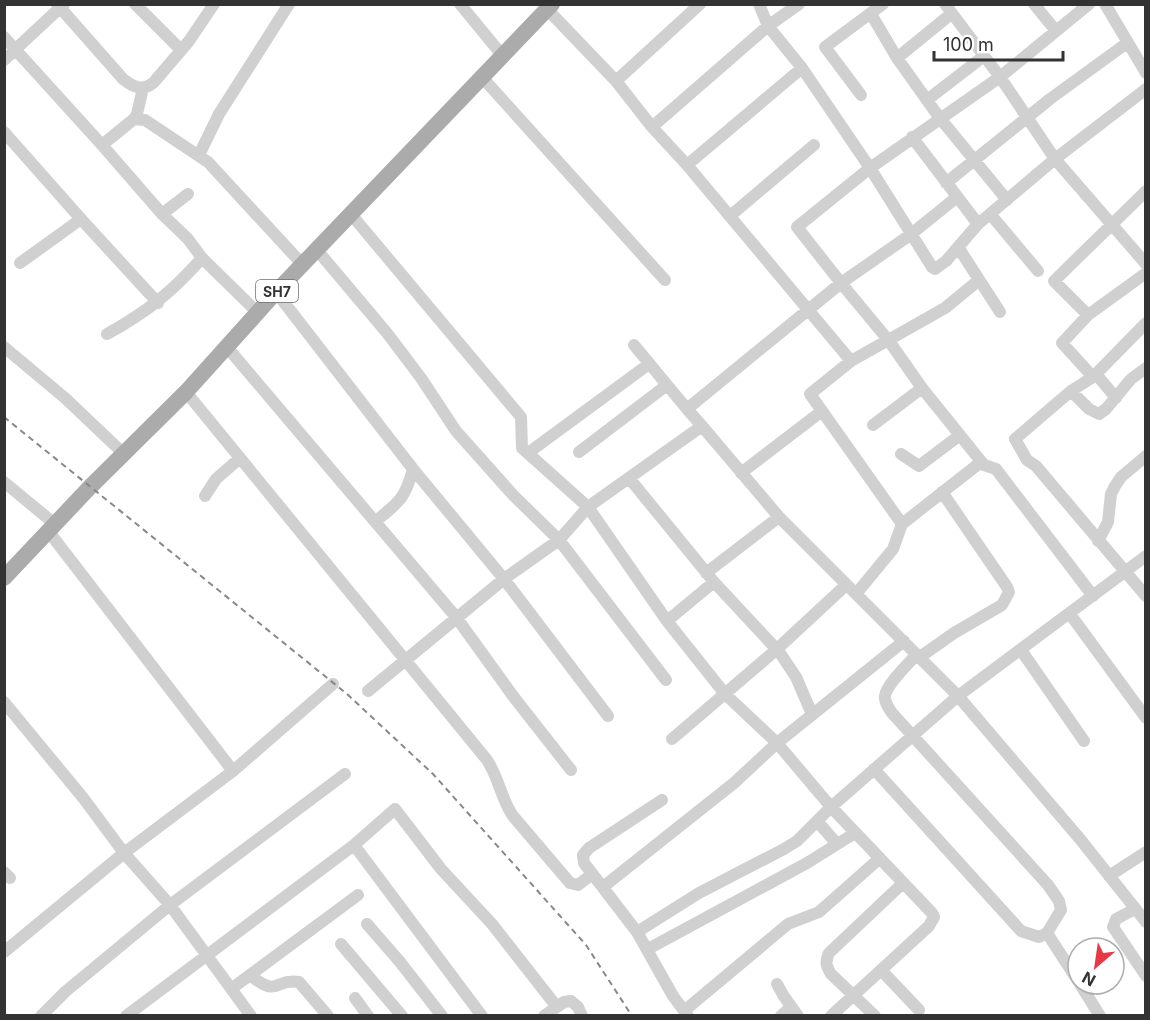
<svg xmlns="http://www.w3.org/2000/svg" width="1150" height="1020" viewBox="0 0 1150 1020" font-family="Inter,sans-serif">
<rect width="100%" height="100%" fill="#fff"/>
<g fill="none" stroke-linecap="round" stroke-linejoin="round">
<path stroke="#d0d0d0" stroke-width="12" d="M 57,4 L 123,79 C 133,87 143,92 154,82 L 189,41 L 214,4
M 135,4 L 181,50
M 460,4 L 502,55
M 759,4 L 768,26 L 802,68 L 870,168 L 932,267 L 935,269 L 946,261 L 978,224 L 1055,159 L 1000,77 L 870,168 L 797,227 L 841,283 L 910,235 L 957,197
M 945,4 L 1000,77 L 1089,4
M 1034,4 L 1056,31
M 1105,4 L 1146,73
M 547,9 L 616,81 L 652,127 L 687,165 L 851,361
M 871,14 L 897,58 L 939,117 L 1007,200
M 4,37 L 102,145 L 162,214 L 188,239 L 202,258 L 257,312
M 897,58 L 951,14
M 4,60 L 64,4
M 481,76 L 665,280
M 616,81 L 700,4
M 1146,89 L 1055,159 L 1146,264
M 861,95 L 825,47 L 883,4
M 927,100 L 984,56
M 134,119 L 137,114 L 143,88
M 652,127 L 768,26 L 799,4
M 4,132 L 81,219 L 158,303
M 912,137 L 978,224
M 102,145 L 134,119 L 145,120 L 208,162 L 303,265
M 199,155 L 219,114 L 289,4
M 687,165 L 802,68
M 946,183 L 1050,99 L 1127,43
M 350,213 L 521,417 L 522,448 L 588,507 L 667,621 L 725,694 L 777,743 L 831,807 L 932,913 L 934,917 L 929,926 L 831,1016
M 162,214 L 188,194
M 991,215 L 1038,271
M 730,216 L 814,145
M 958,247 L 1000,312
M 317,250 L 387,333 L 421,378 L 456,431 L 513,495 L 559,540 L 666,680
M 20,263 L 81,219
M 979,280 L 945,308 L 851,361 L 810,394 L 902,524 L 981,462
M 276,292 L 413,469 L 504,579 L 608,716
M 1088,315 L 1054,281 L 1146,191
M 1146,323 L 1093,377 L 1071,391 L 1015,439 L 1027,460 L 1036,466 L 1146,596
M 107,334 C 147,312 172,292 202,258
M 634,345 L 687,409
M 226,346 L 456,617 L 513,696 L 571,770
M 4,347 L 65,398 L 124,454
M 1096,374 L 1116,398
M 1093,377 L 1062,343 L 1088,315 L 1146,273
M 1071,391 L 1089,409 L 1099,414 L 1106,409 L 1131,379 L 1146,368
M 186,392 L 487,760 C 499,778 501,799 513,816 L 570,883 L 578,885 L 591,875
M 873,425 L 922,388
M 702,426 L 779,517 L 958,696 L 1080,839 L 1146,922
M 579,452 L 667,385
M 528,453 L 649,364
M 901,454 L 919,466 L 960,435
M 741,473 L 822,411
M 629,478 L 714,582 L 780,653 L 796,677 L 812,714
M 4,482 L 56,525
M 205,496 L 216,479 L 240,458
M 376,521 C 399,502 405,499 413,469
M 49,532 L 233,771
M 1098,541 L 1108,522 L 1111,494 L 1115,486 L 1121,477 L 1146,456
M 706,573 L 779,517
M 856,594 L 893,549 L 902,524
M 1070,614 L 1146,718
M 667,621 L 714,582
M 1021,650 L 1084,741
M 917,654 C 909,663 886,685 885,696 C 884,702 889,708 892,713 L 1048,885 L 1059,901 L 1061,910 L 1047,933 L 1078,981
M 920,657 L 954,633 L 1002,605 L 1009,592 L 1007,587 L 942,492
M 368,691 L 504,579 L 559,540 L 588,507 L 702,426 L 687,409 L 841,283 L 889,341 L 922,388 L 984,465 L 996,469 L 1093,596
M 4,702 L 84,799 L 124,853 L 170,905 L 251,1016
M 672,739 L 776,650 L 846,585
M 874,769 L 1021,931 L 1039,937 L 1047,933
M 662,800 L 589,848 L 583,855 L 584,863 L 637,932 L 673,996 L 688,1016
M 817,821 L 837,844
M 354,845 L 482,1016
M 4,872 L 10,878
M 1109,876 L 1146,852
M 603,887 L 734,783 L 777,743 L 904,641
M 1135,909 L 1116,919 L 1113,927 L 1146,976
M 367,924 L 400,962 L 442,1016
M 637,932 L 699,893 L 784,849 L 797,841 L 831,807 L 958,696 L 1146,556
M 341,944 L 402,1016
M 648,949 L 807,863 L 855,833
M 4,952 L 124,853 L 233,771 L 333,684
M 881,970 L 919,1010
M 250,975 C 279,999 274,978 299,982 L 328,1016
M 777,984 L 783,995 L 798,1016
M 1080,984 L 1100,1016
M 231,989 L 358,895
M 355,998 L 368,1016
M 684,1011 L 788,924 L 819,912 L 880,858
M 41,1016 L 65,992 L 170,905 L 345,774
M 126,1016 L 354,845 L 395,809 L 441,869 L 492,924 L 557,1007
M 544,1016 L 564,1002 L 571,1001 L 578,1007 L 582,1016
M 781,1016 L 791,1007
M 875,1016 L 831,974 C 826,966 825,962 829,953 L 903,883"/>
<path stroke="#ababab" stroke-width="16" d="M 4,578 L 90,487 L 186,392 L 276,292 L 552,4"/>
<path stroke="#888" stroke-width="2" stroke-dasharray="6 4.5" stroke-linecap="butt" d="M 4,417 L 347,694 L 433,774 L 586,945 L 632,1016"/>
</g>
<g text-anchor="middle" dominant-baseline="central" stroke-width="6" stroke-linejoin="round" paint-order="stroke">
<rect fill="#fff" stroke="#707070" stroke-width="1.5" x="256" y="280" width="42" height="22" rx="4.5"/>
<g font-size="14" font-weight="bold" fill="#333">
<text x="277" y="291">SH7</text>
</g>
</g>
<rect width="1150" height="1020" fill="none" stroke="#333333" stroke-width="12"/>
<g transform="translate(1096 966) rotate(209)"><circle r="28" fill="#ffffff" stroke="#adadad" stroke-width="1.5"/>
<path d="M0-4.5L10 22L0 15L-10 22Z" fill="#e63946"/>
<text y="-9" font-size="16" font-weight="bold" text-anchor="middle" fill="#333333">N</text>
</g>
<path d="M934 51v9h129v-9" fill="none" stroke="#333333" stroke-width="3"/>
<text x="943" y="51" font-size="18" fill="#333333" stroke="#ffffff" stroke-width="4.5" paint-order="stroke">100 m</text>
</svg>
